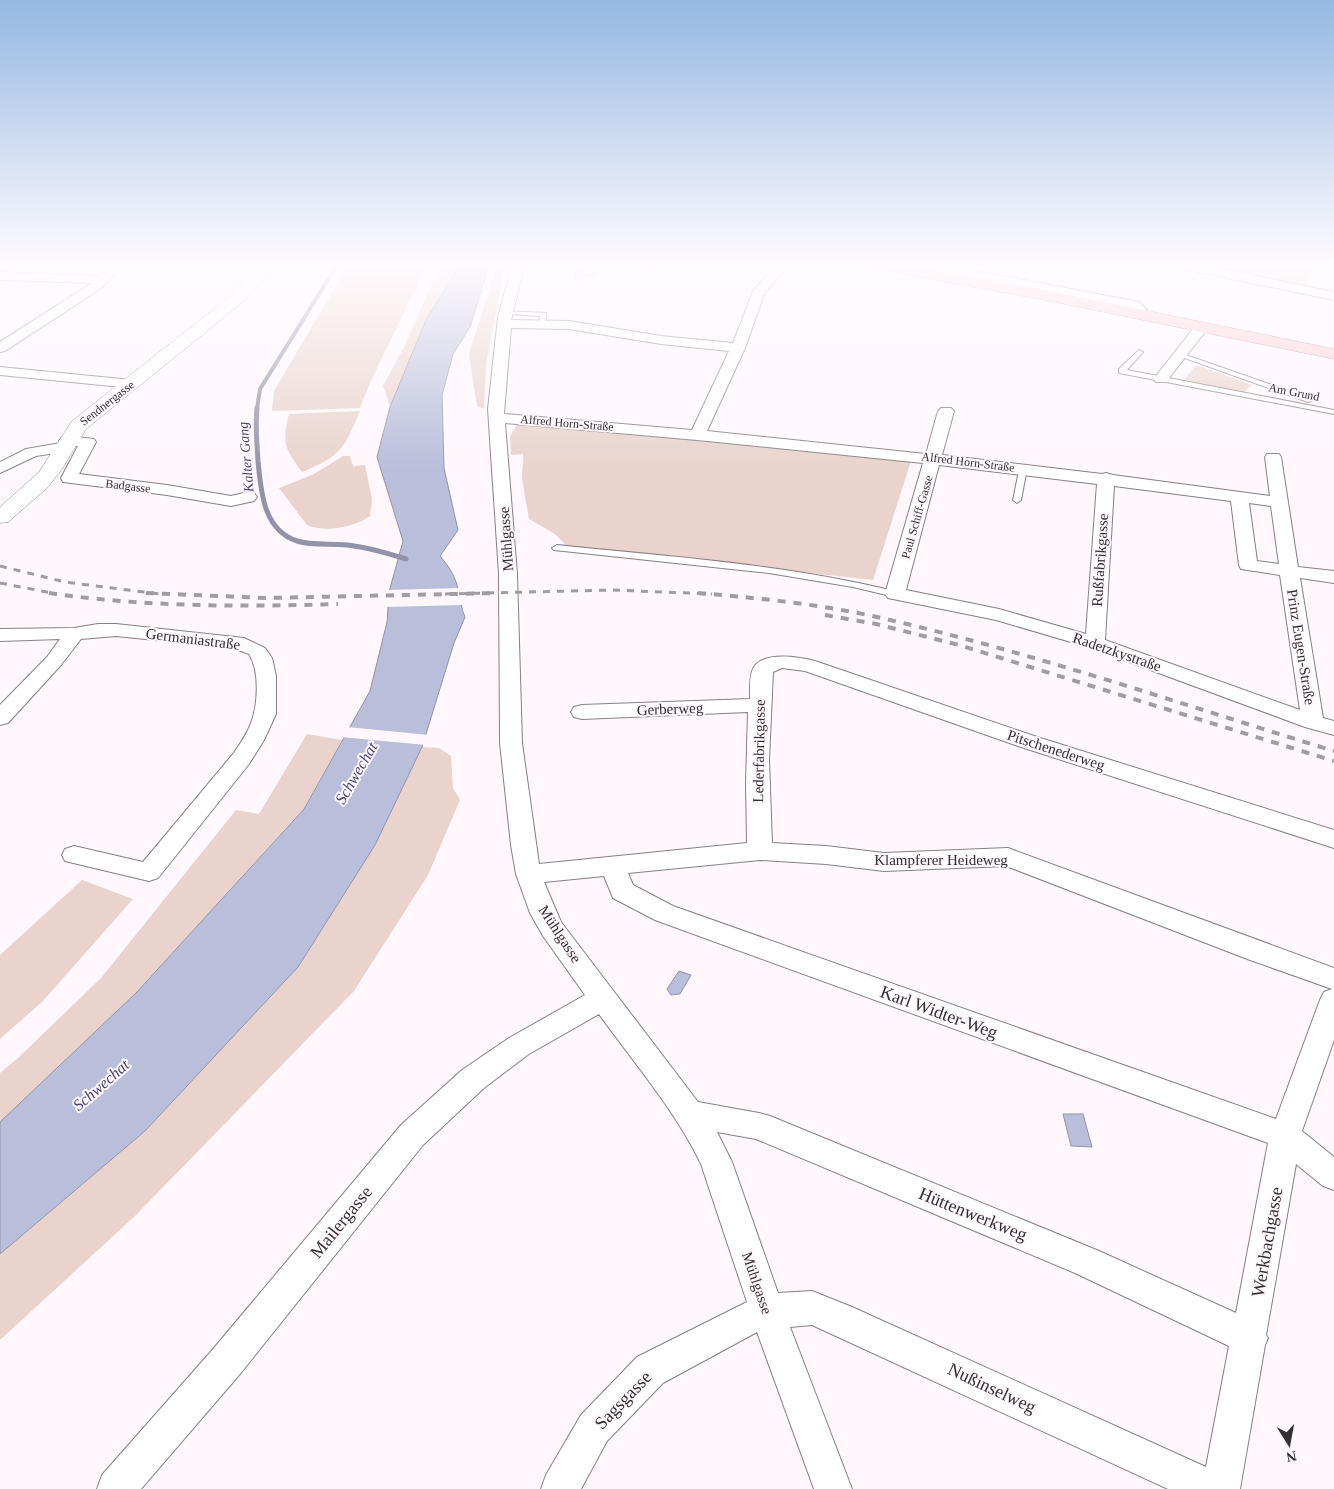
<svg xmlns="http://www.w3.org/2000/svg" width="1334" height="1489" viewBox="0 0 1334 1489" font-family="'Times New Roman',serif">
<rect width="100%" height="100%" fill="#fff7fc"/>
<path fill="#e9d3cc" d="M 350,262 L 428,262 L 369,385 L 360,408 L 272,411 L 274,391 Z
M 442,262 L 458,262 L 455,273 L 426,320 L 390,407 L 383,386 L 404,347 Z
M 498,262 L 508,262 L 504,271 L 486,365 L 484,409 L 477,406 L 469,354 Z
M 1189,262 L 1320,262 L 1305,286 Z
M 1196,365 L 1252,385 L 1244,392 L 1184,380 Z
M 360,411 C 344,449 341,456 302,472 C 284,447 282,444 289,414 Z
M 518,423 L 609,433 L 611,431 L 911,461 L 873,580 L 567,546 L 555,534 L 529,519 C 527,506 524,492 522,478 C 522,470 524,461 523,454 L 511,455 L 510,436 Z
M 343,456 L 350,456 L 353,466 L 365,465 L 372,500 L 370,516 C 355,527 325,533 307,525 L 279,488 L 314,474 Z
M 307,734 L 342,740 L 304,808 L 136,993 L 0,1122 L 0,1073 L 19,1057 L 101,978 L 236,810 L 259,814 Z
M 422,747 L 439,748 L 451,756 L 453,788 L 460,800 L 428,875 L 354,991 L 134,1217 L 0,1340 L 0,1254 L 145,1131 L 298,967 L 375,845 Z
M 82,880 L 133,899 L 43,1001 L 0,1039 L 0,955 Z"/>
<path fill="#b9bedb" stroke="#9193a8" d="M 458,262 L 490,262 L 470,327 L 453,354 L 442,395 L 444,468 L 458,530 L 440,556 C 447,564 454,574 457,585 C 461,596 460,606 465,617 L 454,643 L 422,747 L 375,845 L 298,967 L 145,1131 L 0,1254 L 0,1122 L 136,993 L 304,809 L 370,691 L 387,622 L 389,592 L 403,541 L 377,457 L 390,407 L 426,320 L 455,273 Z
M 679,971 L 691,975 L 680,994 L 671,995 L 667,989 Z
M 1063,1114 L 1083,1114 L 1092,1147 L 1071,1146 Z"/>
<path fill="#fff7fc" d="M 460,588 L 463,605 L 385,607 L 387,590 Z
M 347,727 L 429,735 L 426,745 L 341,737 Z"/>
<g fill="none" stroke-linecap="round" stroke-linejoin="round">
<path stroke="#9193a8" stroke-width="4" d="M 257,409 L 260,389 L 339,262"/>
<path stroke="#9193a8" stroke-width="5" d="M 257,408 C 255,426 257,443 258,461 C 261,491 263,530 297,541 C 313,546 330,543 347,545 C 367,547 387,553 406,559"/>
<path stroke="#d6cfd4" stroke-width="14" stroke-dasharray="14 7" stroke-linecap="butt" d="M 647,262 L 658,264
M 574,273 L 585,274"/>
<g stroke="#897f86" stroke-width="2">
<path id="lane" d="M 504,311 L 546,313 L 545,324 L 542,326 L 539,324 L 540,316 L 506,314 L 504,313 Z
M 1139,350 L 1143,352 L 1127,370 L 1334,410 L 1334,414 L 1119,373 L 1119,369 Z
M 1179,354 L 1183,354 L 1315,400 L 1308,402 L 1179,356 Z
M 1020,466 L 1023,466 L 1027,468 L 1021,500 L 1017,503 L 1013,500 Z
M 557,545 C 671,557 786,564 898,592 L 900,594 L 895,597 L 853,587 L 769,573 L 554,550 L 552,548 Z"/>
</g>
<g stroke="#897f86" stroke-width="2">
<path id="street" d="M 114,262 L 127,262 L 100,289 L 5,351 L 0,352 L 0,342 L 92,283 L 0,280 L 0,272 L 99,276 Z
M 513,262 L 525,262 L 511,320 L 569,321 L 661,336 L 733,343 L 753,291 L 779,262 L 792,262 L 765,292 L 745,348 L 707,431 L 926,454 L 938,411 L 941,408 L 951,408 L 954,411 L 942,455 L 1102,474 L 1106,473 L 1113,475 L 1270,496 L 1265,457 L 1267,454 L 1279,454 L 1281,457 L 1298,567 L 1334,571 L 1334,583 L 1300,578 L 1323,718 L 1334,721 L 1334,735 L 1305,727 L 1088,647 L 996,620 L 888,598 L 885,594 L 923,463 L 697,440 L 505,423 L 517,574 L 522,743 L 539,864 L 747,843 L 746,783 L 748,712 L 582,719 L 574,717 L 571,712 L 574,707 L 582,705 L 750,699 C 750,690 749,674 754,667 C 764,651 800,657 815,661 L 1034,736 L 1334,830 L 1334,848 L 1018,746 L 805,671 L 782,668 L 773,672 L 769,760 L 772,843 L 826,846 L 884,853 L 1008,848 L 1334,968 L 1334,1040 L 1302,1131 L 1334,1157 L 1334,1190 L 1323,1186 L 1296,1164 L 1266,1335 L 1268,1338 L 1265,1345 L 1240,1489 L 1168,1489 L 812,1325 L 790,1327 L 852,1489 L 814,1489 L 757,1332 L 663,1383 L 607,1441 L 581,1489 L 541,1489 L 546,1475 L 581,1415 L 637,1357 L 747,1302 L 701,1164 C 675,1110 634,1063 599,1014 L 529,1054 L 484,1088 L 423,1145 L 240,1374 L 141,1489 L 97,1489 L 102,1475 L 214,1348 L 401,1125 L 462,1070 L 509,1038 L 585,995 L 543,936 L 530,913 L 516,874 L 511,845 L 500,743 L 499,574 L 488,409 L 498,317 ZM 511,328 L 569,329 L 661,344 L 729,351 L 692,430 L 504,414 ZM 939,465 L 1097,484 L 1086,634 L 999,609 L 906,590 ZM 1114,486 L 1231,501 L 1239,565 L 1241,569 L 1280,575 L 1300,710 L 1105,640 ZM 1249,503 L 1271,506 L 1279,564 L 1257,561 ZM 760,860 L 826,864 L 884,871 L 1006,866 L 1250,960 L 1332,989 L 1324,992 L 1320,1000 L 1276,1119 L 673,906 L 633,885 L 628,873 ZM 604,876 L 613,898 L 655,920 L 1268,1143 L 1236,1313 L 1099,1251 L 770,1116 L 759,1113 L 698,1102 L 561,922 L 544,882 ZM 717,1132 L 756,1139 L 1075,1273 L 1229,1346 L 1206,1467 L 852,1307 L 812,1291 L 778,1293 L 732,1162 Z
M 591,262 L 604,262 L 592,275 L 584,275 L 582,272 Z
M 905,262 L 930,262 L 1134,301 L 1139,302 L 1147,310 L 1144,317 L 1134,317 L 1133,311 L 1130,308 L 911,266 Z
M 1163,262 L 1187,262 L 1334,292 L 1334,300 L 1169,266 Z
M 1201,324 L 1208,328 L 1166,382 L 1156,382 L 1154,379 L 1156,376 L 1196,325 Z
M 0,367 L 132,380 L 137,381 L 139,384 L 137,387 L 132,388 L 0,375 Z
M 67,436 L 94,439 L 96,442 L 79,474 L 167,485 L 231,496 L 248,492 L 254,493 L 257,497 L 254,501 L 231,506 L 167,495 L 63,482 L 61,478 L 78,446 L 70,446 L 71,448 L 69,451 L 36,456 L 0,473 L 0,462 L 26,449 L 61,443 L 59,441 L 61,438 Z
M 98,624 L 116,624 L 244,638 L 265,648 L 272,658 L 276,676 L 276,714 L 264,740 L 249,764 L 158,878 L 149,881 L 65,861 L 62,855 L 65,849 L 74,846 L 143,862 L 233,754 C 240,744 247,734 251,723 C 258,705 260,671 249,654 L 233,648 L 116,636 L 81,639 L 61,665 L 8,723 L 0,725 L 0,705 L 47,657 L 60,639 L 0,641 L 0,629 L 74,628 Z"/>
</g>
<g stroke="#897f86" stroke-width="1">
<path id="secondary" d="M 265,262 L 280,262 L 245,300 L 86,429 L 62,469 L 48,487 L 15,516 L 8,522 L 0,523 L 0,507 L 39,472 L 72,421 L 233,294 Z"/>
</g>
<g stroke="#b38188" stroke-width="1">
<path id="primary" d="M 853,262 L 885,262 L 1050,291 L 1334,349 L 1334,359 L 1050,301 L 860,266 L 855,265 Z"/>
</g>
<use href="#lane" fill="#fff" fill-rule="evenodd"/>
<use href="#street" fill="#fff" fill-rule="evenodd"/>
<use href="#secondary" fill="#fff" fill-rule="evenodd"/>
<use href="#primary" fill="#facdd4" fill-rule="evenodd"/>
<path stroke="#a29b9f" stroke-width="3" stroke-dasharray="7 7" stroke-linecap="butt" d="M 0,566 L 65,582 L 160,594
M 0,583 L 57,594
M 445,594 L 613,590 L 712,594"/>
<path stroke="#a29b9f" stroke-width="4" stroke-dasharray="8 8" stroke-linecap="butt" d="M 49,593 C 145,607 241,607 338,604
M 146,593 L 266,598 L 499,593
M 698,593 C 758,598 818,604 877,617 C 1032,652 1183,705 1334,751
M 825,615 L 876,624 L 959,645 L 1334,761"/>
</g>
<linearGradient id="sky" x2="0" y2="1"><stop stop-color="#95b8e3"/><stop offset="0.56" stop-color="#fffbfe"/><stop offset="1" stop-color="#fffbfe" stop-opacity="0"/></linearGradient>
<rect width="1334" height="471" fill="url(#sky)"/>
<g text-anchor="middle" dominant-baseline="central" stroke-width="4" stroke-linejoin="round" paint-order="stroke">
<g font-size="12" fill="#343032" stroke="#fff7fc">
<text transform="translate(1294 392) rotate(11)">Am Grund</text>
<text transform="translate(107 403) rotate(-38)">Sendnergasse</text>
<text transform="translate(567 423) rotate(5)">Alfred Horn-Straße</text>
<text transform="translate(968 462) rotate(7)">Alfred Horn-Straße</text>
<text transform="translate(128 486) rotate(7)">Badgasse</text>
<text transform="translate(917 517) rotate(-74)">Paul Schiff-Gasse</text>
</g>
<g font-size="14" font-style="italic" fill="#444873" stroke="#fff7fc">
<text transform="translate(246 457) rotate(-95)">Kalter Gang</text>
</g>
<g font-size="15" fill="#343032" stroke="#fff7fc">
<text transform="translate(506 539) rotate(-94)">Mühlgasse</text>
<text transform="translate(1100 560) rotate(-86)">Rußfabrikgasse</text>
<text transform="translate(193 639) rotate(7)">Germaniastraße</text>
<text transform="translate(1301 647) rotate(81)">Prinz Eugen-Straße</text>
<text transform="translate(1117 652) rotate(19)">Radetzkystraße</text>
<text transform="translate(670 709) rotate(-2)">Gerberweg</text>
<text transform="translate(1056 750) rotate(18)">Pitschenederweg</text>
<text transform="translate(759 751) rotate(-89)">Lederfabrikgasse</text>
<text x="941" y="860">Klampferer Heideweg</text>
<text transform="translate(560 934) rotate(57)">Mühlgasse</text>
<text transform="translate(757 1283) rotate(71)">Mühlgasse</text>
</g>
<g font-size="16" font-style="italic" fill="#444873" stroke="#fff7fc">
<text transform="translate(356 773) rotate(-60)">Schwechat</text>
<text transform="translate(101 1085) rotate(-41)">Schwechat</text>
</g>
<g font-size="18" fill="#343032" stroke="#fff7fc">
<text transform="translate(939 1012) rotate(20)">Karl Widter-Weg</text>
<text transform="translate(973 1214) rotate(22)">Hüttenwerkweg</text>
<text transform="translate(341 1222) rotate(-51)">Mailergasse</text>
<text transform="translate(1267 1242) rotate(-80)">Werkbachgasse</text>
<text transform="translate(992 1388) rotate(25)">Nußinselweg</text>
<text transform="translate(623 1400) rotate(-46)">Sagsgasse</text>
</g>
</g>
<g transform="translate(1289 1444) rotate(169)" stroke="#fff7fc" stroke-width="4" paint-order="stroke">
<path d="M0-4L9 19L0 12L-9 19Z" fill="#343032"/>
<text y="-8" font-size="14" font-weight="bold" text-anchor="middle" fill="#343032">N</text>
</g>
</svg>
